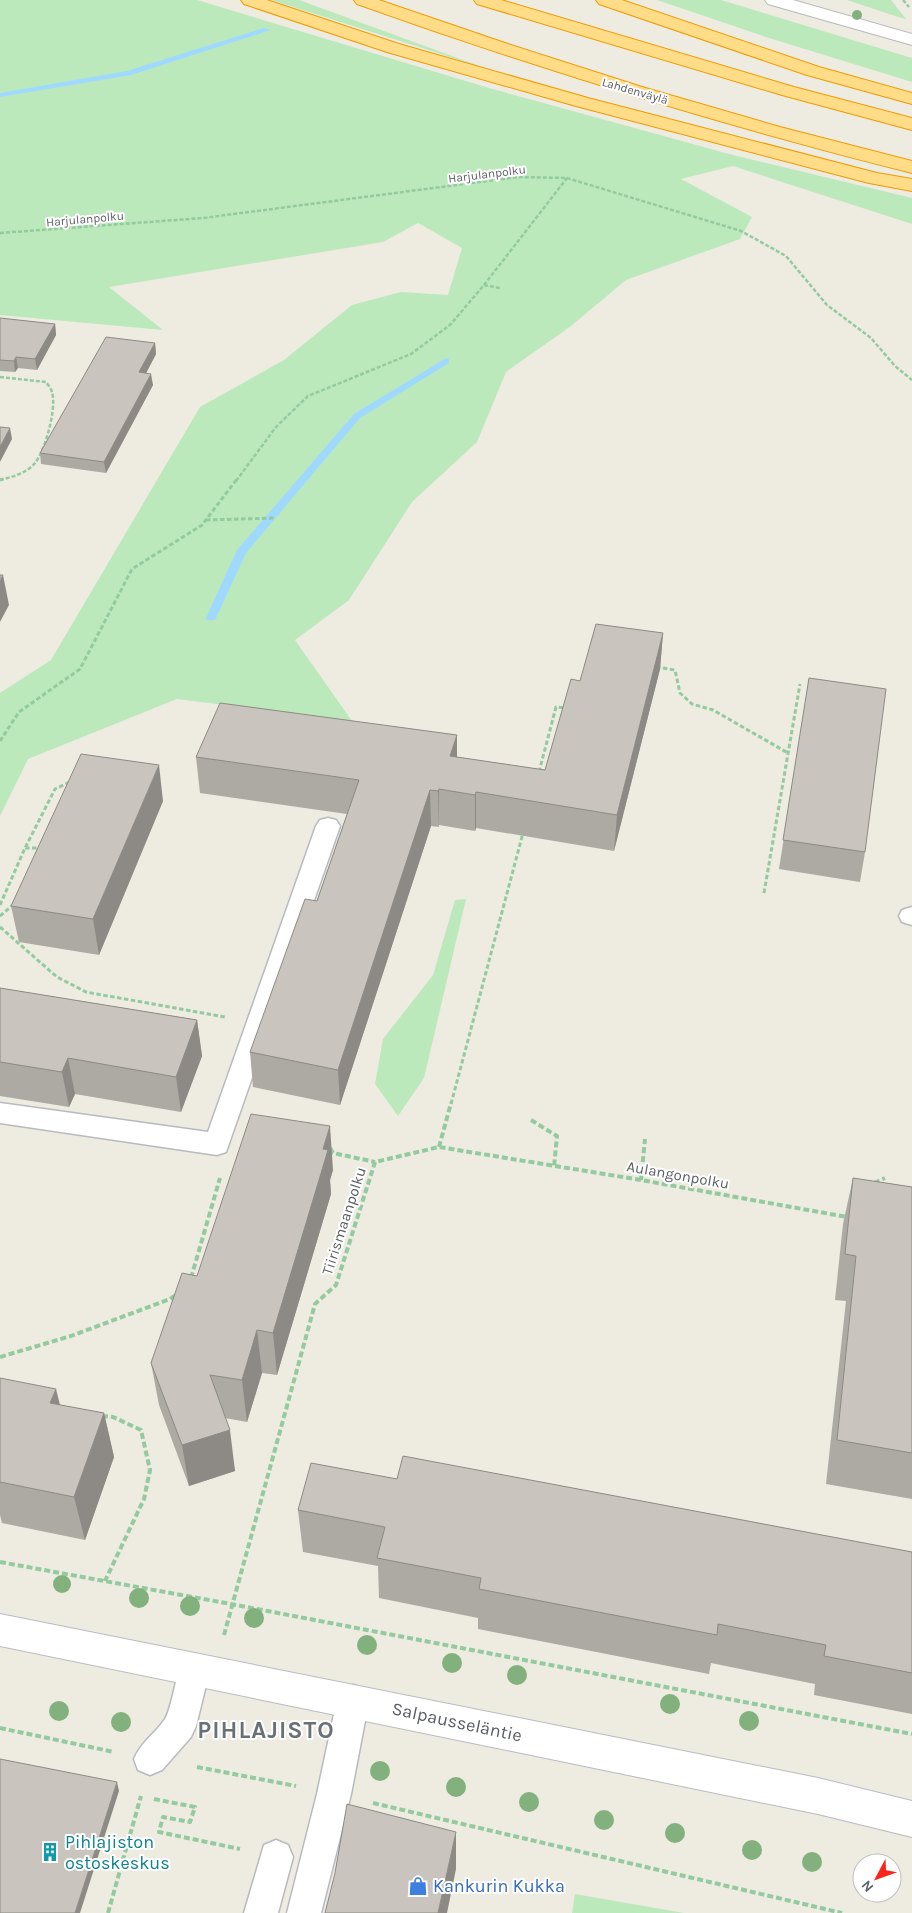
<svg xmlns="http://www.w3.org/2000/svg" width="912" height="1913" viewBox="0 0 912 1913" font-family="Karla,sans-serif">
<rect width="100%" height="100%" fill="#eeebe1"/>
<path fill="#bce9bb" d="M 0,0 L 197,0 L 489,88 L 729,154 L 912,198 L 912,224 L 733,166 L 681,179 L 752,217 L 740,239 L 626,280 L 571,326 L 506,372 L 477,442 L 412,502 L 349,600 L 295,640 L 352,721 L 177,699 L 28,759 L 0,816 L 0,693 L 51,660 L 200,407 L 284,360 L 352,305 L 401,292 L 448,295 L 462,248 L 418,223 L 383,242 L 109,287 L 163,330 L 0,315 Z
M 272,0 L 299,0 L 485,68 L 287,5 Z
M 657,0 L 721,0 L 912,58 L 912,82 L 769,38 Z
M 847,0 L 891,0 L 906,19 L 898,17 Z
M 466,899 L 424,1078 L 398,1116 L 375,1084 L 383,1039 L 433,975 L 455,900 Z
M 575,1894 L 684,1913 L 572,1913 Z"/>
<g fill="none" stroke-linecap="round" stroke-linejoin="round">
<path fill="#a0d9ff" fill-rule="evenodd" d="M 264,28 L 271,30 L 131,75 L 0,97 L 0,93 L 127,71 Z
M 446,358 L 449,359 L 449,363 L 360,418 L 246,553 L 216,618 L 215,620 L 207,620 L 206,618 L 237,550 L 354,414 Z"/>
<g stroke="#b7babf" stroke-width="3">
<path id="lane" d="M 328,818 L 336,820 L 340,826 L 226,1152 L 217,1155 L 0,1123 L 0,1103 L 208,1132 L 316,826 L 320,820 Z
M 912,907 L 912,925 L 902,922 L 899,916 L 902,910 Z
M 194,1654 L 205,1658 L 210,1669 L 196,1726 L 191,1737 L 162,1770 L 150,1775 L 138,1770 L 134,1759 C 141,1742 155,1734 165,1719 C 172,1708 176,1674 183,1658 Z
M 353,1685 L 364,1689 L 369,1700 L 351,1794 L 321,1913 L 287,1913 L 317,1794 L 337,1700 L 342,1689 Z
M 276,1840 L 288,1845 L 293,1857 L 278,1913 L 244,1913 L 264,1845 Z"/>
</g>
<g stroke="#b7babf" stroke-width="2">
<path id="street" d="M 765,0 L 793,0 L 912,34 L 912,45 L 768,4 Z"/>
</g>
<g stroke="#b7bbc1" stroke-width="2">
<path id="secondary" d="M 0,1614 L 818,1778 L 912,1801 L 912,1837 L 818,1814 L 0,1646 Z"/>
</g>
<g stroke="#ef9b00" stroke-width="2">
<path id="highway" d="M 241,0 L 267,0 L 399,44 L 588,98 L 877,173 L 912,179 L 912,191 L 869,183 L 576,106 L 387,52 L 244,4 Z
M 354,0 L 379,0 L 505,43 L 642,87 L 780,127 L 912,161 L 912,173 C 724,126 539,69 357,4 Z
M 474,0 L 501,0 L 794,87 L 912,118 L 912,130 L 782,95 L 477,4 Z
M 596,0 L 622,0 L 819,67 L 912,93 L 912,104 L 807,75 L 599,4 Z"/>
</g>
<path stroke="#93caa0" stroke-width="2.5" stroke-dasharray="4 2" stroke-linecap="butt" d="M 903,0 L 909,7
M 0,233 L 203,218 L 518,177 L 567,178 L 741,231 L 786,256 L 827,305 L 871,338 L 895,366 L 912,380
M 484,285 L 500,288
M 0,377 L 46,382 C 48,385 51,388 52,392 C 57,408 45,451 35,463 C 27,473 12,477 0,480
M 236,481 L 276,427 L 308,396 L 411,354 L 450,325 L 484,285 L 567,178"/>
<path stroke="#93caa0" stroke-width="3" stroke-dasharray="4.5 2.5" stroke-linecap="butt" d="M 0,480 L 3,479
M 206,520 L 275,518
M 656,667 L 675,670 L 680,693 L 692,704 L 713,710 L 788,753
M 0,741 L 19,712 L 80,669 L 132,569 L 202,525 L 237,479
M 539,772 L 556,707 L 565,708
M 25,848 L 42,848
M 764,893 L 800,684
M 0,905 L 25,848 L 55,789 L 70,782
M 0,916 L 14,904
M 0,927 L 57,977 L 86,992 L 225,1017
M 451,1104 L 523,833"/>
<path stroke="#93caa0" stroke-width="4" stroke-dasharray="6 3" stroke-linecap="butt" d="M 531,1120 L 557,1136 L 554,1167
M 439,1147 L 451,1103
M 330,1148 L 333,1153 L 375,1162
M 641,1180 L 645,1139
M 874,1183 L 885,1178
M 191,1278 L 220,1178
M 0,1357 L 71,1336 L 170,1299 L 176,1295
M 102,1416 L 113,1417 L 141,1430 L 150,1470 L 144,1499 L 105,1581
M 0,1562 L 231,1604 L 912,1734
M 224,1635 L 315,1304 L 336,1285 L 375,1162 L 439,1147 L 641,1180 L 847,1217
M 0,1728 L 114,1752
M 197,1767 L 296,1786
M 154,1799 L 195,1807 L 190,1822 L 163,1817 L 159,1832 L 240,1849
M 373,1803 L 842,1913
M 108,1913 L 141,1796"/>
<use href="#lane" fill="#fff" fill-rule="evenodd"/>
<use href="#street" fill="#fff" fill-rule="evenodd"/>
<use href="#secondary" fill="#fff" fill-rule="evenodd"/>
<use href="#highway" fill="#ffdc87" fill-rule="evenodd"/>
</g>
<g fill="#83b17d">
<circle cx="857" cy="15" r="5"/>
<circle cx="62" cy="1584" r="9"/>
<circle cx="139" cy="1598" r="10"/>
<circle cx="190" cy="1606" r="10"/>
<circle cx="254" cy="1618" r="10"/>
<circle cx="367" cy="1645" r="10"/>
<circle cx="452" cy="1663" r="10"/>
<circle cx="517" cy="1675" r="10"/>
<circle cx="670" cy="1704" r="10"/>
<circle cx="59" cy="1711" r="10"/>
<circle cx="749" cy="1721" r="10"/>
<circle cx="121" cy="1722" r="10"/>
<circle cx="380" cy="1771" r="10"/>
<circle cx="456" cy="1787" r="10"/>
<circle cx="529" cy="1802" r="10"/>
<circle cx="604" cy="1820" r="10"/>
<circle cx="675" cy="1833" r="10"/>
<circle cx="752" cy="1850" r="10"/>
<circle cx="812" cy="1862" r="10"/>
</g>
<path fill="#ada9a3" d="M 0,318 L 55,324 L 56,335 L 37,370 L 18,368 L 15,372 L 0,371 Z
M 155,343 L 156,354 L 146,373 L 153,385 L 106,473 L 41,464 L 40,453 Z
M 663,633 L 660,669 L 614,851 L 476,828 L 475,831 L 439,825 L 439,827 L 431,826 L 340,1105 L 253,1087 L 250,1052 L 317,901 L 347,814 L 200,793 L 196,757 L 457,757 L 545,770 L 580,681 Z
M 809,678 L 865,852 L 860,882 L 779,869 Z
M 163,801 L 99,955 L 19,942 L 11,906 Z
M 0,988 L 197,1020 L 202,1056 L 181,1112 L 75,1094 L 69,1107 L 0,1096 Z
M 333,1170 L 330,1180 L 331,1194 L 277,1375 L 262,1373 L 247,1422 L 225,1418 L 235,1471 L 189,1486 L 159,1405 L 151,1363 L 197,1276 Z
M 853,1178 L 912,1187 L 912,1499 L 826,1484 L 846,1301 L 835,1300 L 843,1224 Z
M 0,1378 L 60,1405 L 104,1413 L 114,1457 L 85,1540 L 2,1523 L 0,1515 Z
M 397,1479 L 912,1552 L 912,1714 L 814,1695 L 815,1684 L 711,1663 L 709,1674 L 478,1629 L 478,1618 L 379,1598 L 378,1566 L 303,1552 L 298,1510 Z"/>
<path fill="#8d8a85" d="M 55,324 L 56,335 L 37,370 L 35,359 Z
M 155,343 L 156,354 L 141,383 L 139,372 Z
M 16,357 L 18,368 L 15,372 L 14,361 Z
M 151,374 L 153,385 L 106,473 L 104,462 Z
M 10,428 L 12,439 L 0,462 L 0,447 Z
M 3,575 L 9,605 L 0,622 L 0,582 Z
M 663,633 L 660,669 L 614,851 L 617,815 Z
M 457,735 L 457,771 L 450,792 L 450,756 Z
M 159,765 L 163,801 L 99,955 L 93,919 Z
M 439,789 L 439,827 L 438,791 Z
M 430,790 L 431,826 L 340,1105 L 338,1070 Z
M 476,792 L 476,828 L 475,831 L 475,795 Z
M 197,1020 L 202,1056 L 181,1112 L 176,1077 Z
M 68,1058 L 75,1094 L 69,1107 L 62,1072 Z
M 330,1126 L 333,1170 L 330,1180 L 331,1194 L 277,1375 L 273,1333 L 323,1149 Z
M 257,1330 L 262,1373 L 247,1422 L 242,1380 Z
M 56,1389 L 67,1433 L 50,1403 Z
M 104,1413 L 114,1457 L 85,1540 L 74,1497 Z
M 230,1430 L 235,1471 L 189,1486 L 182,1445 Z
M 117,1782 L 119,1791 L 80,1913 L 75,1913 Z
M 456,1832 L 456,1869 L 447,1913 L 438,1913 Z"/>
<path fill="#c9c5be" stroke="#8d8a85" d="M 0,318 L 55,324 L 35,359 L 16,357 L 14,361 L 0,360 Z
M 106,337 L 155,343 L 139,372 L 151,374 L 104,462 L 40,453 Z
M 0,427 L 10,428 L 0,447 Z
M 0,575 L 3,575 L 0,582 Z
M 596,624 L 663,633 L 617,815 L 476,792 L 475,795 L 439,789 L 438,791 L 430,790 L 338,1070 L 250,1052 L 305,899 L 317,901 L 359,780 L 196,757 L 220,703 L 457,735 L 450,756 L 545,770 L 571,679 L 580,681 Z
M 809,678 L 886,689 L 865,852 L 783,840 Z
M 81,754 L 159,765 L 93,919 L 11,906 Z
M 0,988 L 197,1020 L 176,1077 L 68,1058 L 62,1072 L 0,1062 Z
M 251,1114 L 330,1126 L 323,1149 L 328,1150 L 273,1333 L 257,1330 L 242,1380 L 210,1375 L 230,1430 L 182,1445 L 151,1363 L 182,1273 L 197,1276 Z
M 853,1178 L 912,1187 L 912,1453 L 837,1440 L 856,1256 L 845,1254 Z
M 0,1378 L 56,1389 L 50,1403 L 104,1413 L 74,1497 L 0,1482 Z
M 403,1456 L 912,1552 L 912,1673 L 824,1656 L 826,1645 L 718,1624 L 717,1635 L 479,1589 L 481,1578 L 377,1558 L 385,1527 L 298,1510 L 311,1463 L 397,1479 Z
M 0,1759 L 117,1782 L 75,1913 L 0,1913 Z
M 347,1804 L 456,1832 L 438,1913 L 325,1913 L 335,1873 Z"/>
<defs>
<g id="building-bare" transform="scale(1.5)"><path d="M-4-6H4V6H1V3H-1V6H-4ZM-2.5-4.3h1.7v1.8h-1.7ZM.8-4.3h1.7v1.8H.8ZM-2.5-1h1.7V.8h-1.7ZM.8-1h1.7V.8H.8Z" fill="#0f9aa8" stroke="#fff" stroke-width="2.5" paint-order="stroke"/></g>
<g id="shop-bare" transform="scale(1.5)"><path d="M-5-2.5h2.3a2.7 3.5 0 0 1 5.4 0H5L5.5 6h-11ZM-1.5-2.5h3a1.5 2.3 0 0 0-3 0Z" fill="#3f7fe0" stroke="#fff" stroke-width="2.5" paint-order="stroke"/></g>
</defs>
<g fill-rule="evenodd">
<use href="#building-bare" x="50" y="1852"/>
<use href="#shop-bare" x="418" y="1886"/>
</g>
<g text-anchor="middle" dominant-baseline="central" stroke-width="4" stroke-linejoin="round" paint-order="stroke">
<g font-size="12" fill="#5a5e64" stroke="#fff">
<text transform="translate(635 91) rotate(16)">Lahdenväylä</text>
<text transform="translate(487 174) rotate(-7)">Harjulanpolku</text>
<text transform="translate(85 219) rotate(-5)">Harjulanpolku</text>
</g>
<g font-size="15" fill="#5a5e64" stroke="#fff">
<text transform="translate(678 1175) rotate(10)">Aulangonpolku</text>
<text transform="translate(344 1221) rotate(-72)">Tiirismaanpolku</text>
</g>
<g font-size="18" fill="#5a5e64" stroke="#fff">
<text transform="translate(457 1722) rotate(12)">Salpausseläntie</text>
</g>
<g font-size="18" fill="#0d838f" stroke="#fff" text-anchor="start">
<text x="65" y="1842">Pihlajiston<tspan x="65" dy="21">ostoskeskus</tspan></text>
</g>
<g font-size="18" fill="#366cbe" stroke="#fff" text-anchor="start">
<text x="433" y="1886">Kankurin Kukka</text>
</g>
<g font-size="24" font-weight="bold" letter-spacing="1" fill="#6a7176" stroke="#fff">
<text x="266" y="1730">PIHLAJISTO</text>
</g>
</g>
<g transform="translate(877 1878) rotate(229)"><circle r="24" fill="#ffffff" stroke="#bdbfc1"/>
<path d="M0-4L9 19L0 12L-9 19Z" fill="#fa241c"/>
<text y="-8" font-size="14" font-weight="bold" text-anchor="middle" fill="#5a5e64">N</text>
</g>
</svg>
